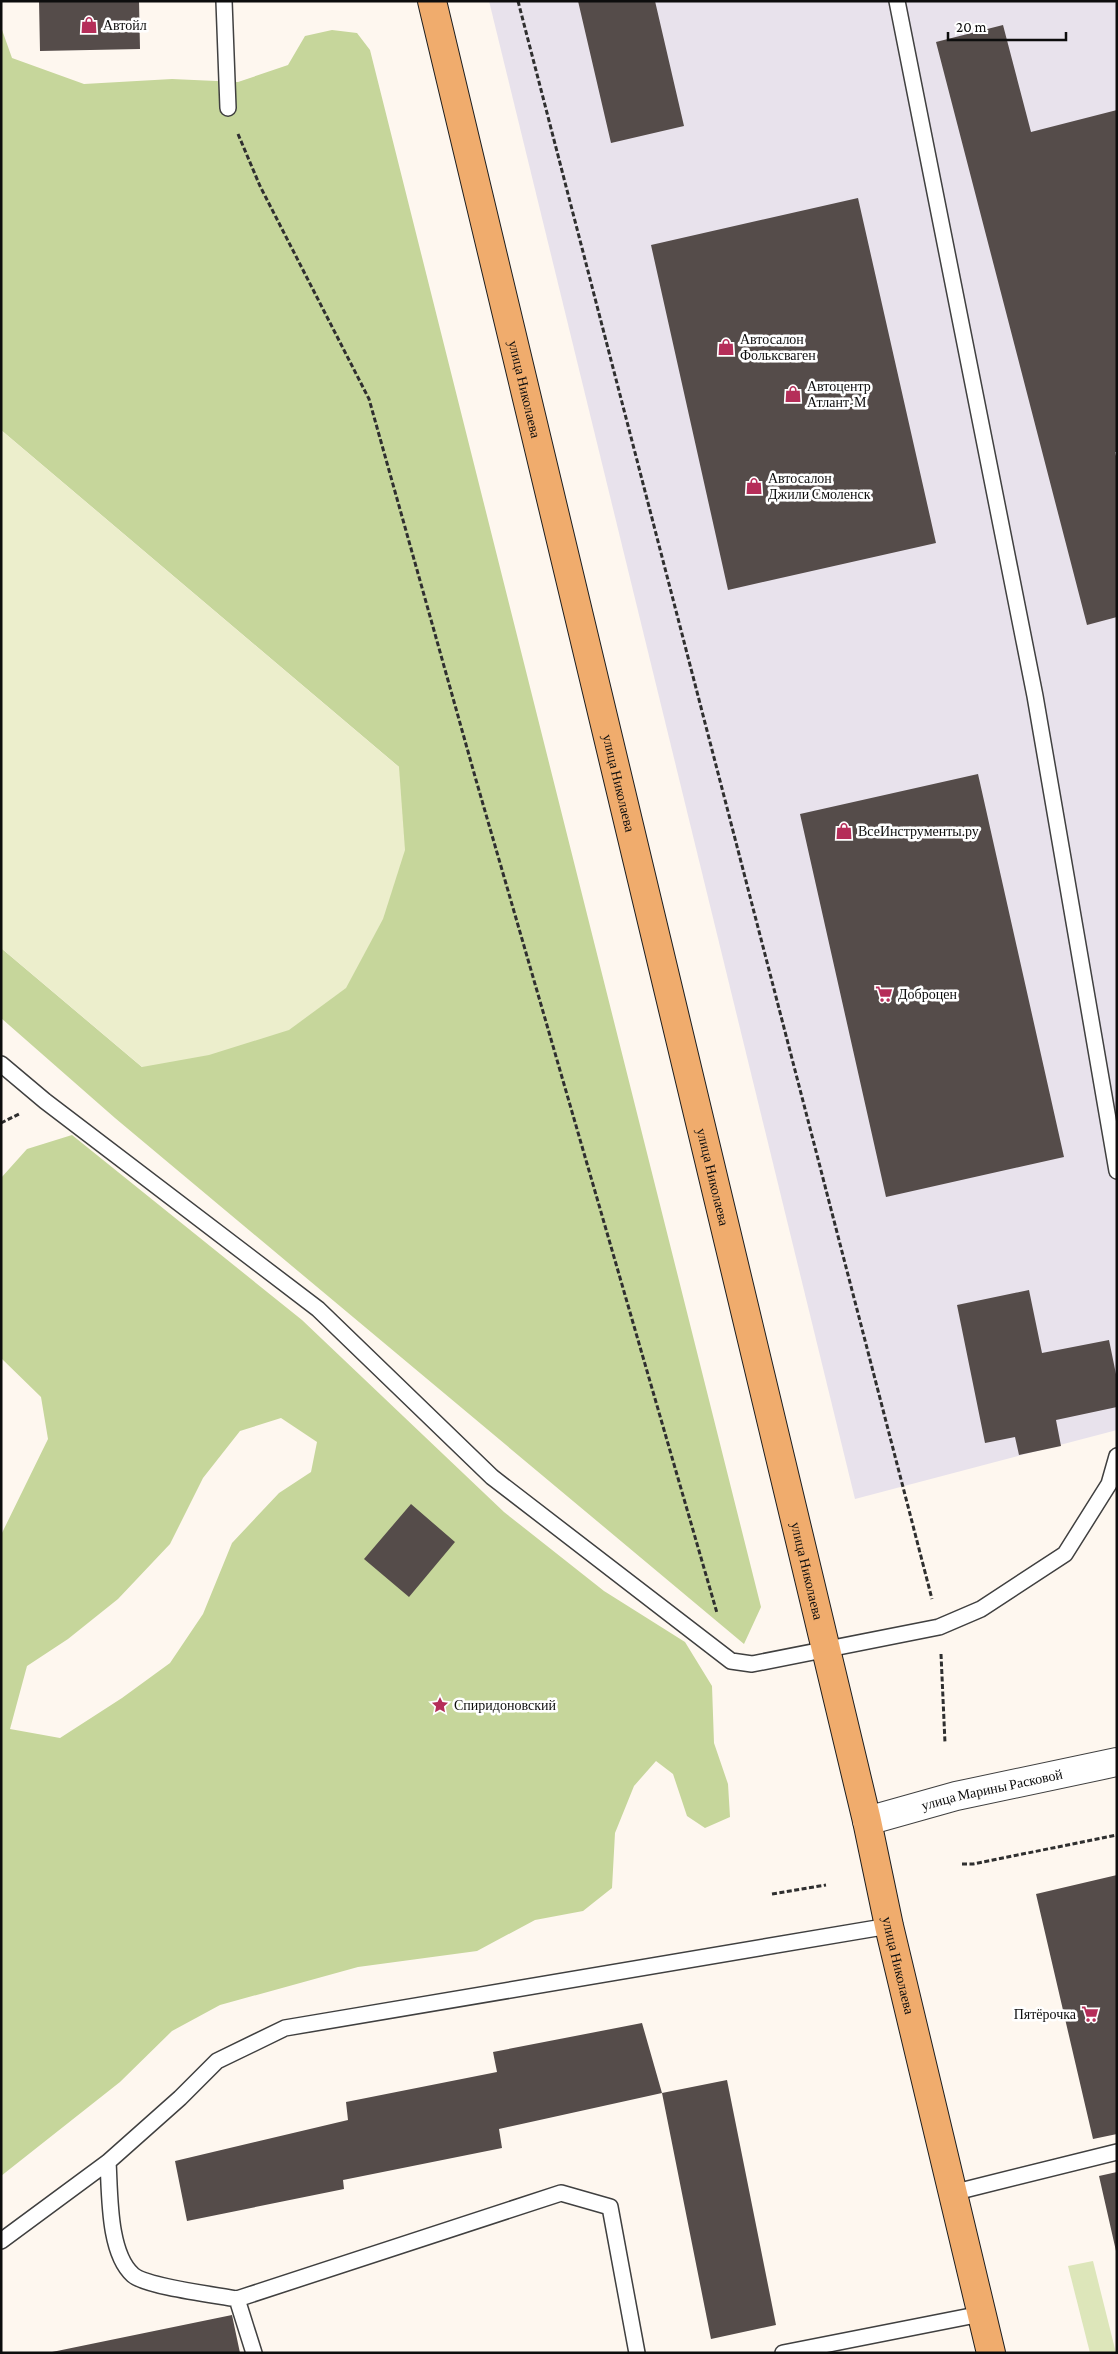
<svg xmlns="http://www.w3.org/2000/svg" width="1118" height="2354" viewBox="0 0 1118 2354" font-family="'Crimson Pro',serif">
<rect width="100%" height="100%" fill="#fef7ef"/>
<path fill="#e8e2ec" d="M 489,1 L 1117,1 L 1117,1430 L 855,1499 Z"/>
<path fill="#dde6ba" d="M 1093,2261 L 1116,2353 L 1090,2353 L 1068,2266 Z"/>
<path fill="#c6d69b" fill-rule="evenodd" d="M 1,27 L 12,58 L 84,84 L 172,79 L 238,82 L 288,65 L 305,36 L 332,30 L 357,33 L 370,50 L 761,1607 L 744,1644 L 115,1118 L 1,1018 L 1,948 L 142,1067 L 399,767 L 1,430 Z
M 72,1135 L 302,1320 L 504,1512 L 604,1591 L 685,1642 L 712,1686 L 714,1743 L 728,1784 L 730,1817 L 705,1828 L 687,1816 L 673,1774 L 656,1761 L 634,1786 L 615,1833 L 612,1888 L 583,1911 L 535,1920 L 477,1951 L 358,1967 L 220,2005 L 172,2031 L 120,2082 L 1,2176 L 1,1535 L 48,1439 L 41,1397 L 1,1358 L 1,1178 L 27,1149 ZM 281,1418 L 317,1442 L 311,1472 L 279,1493 L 232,1543 L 203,1614 L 170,1663 L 122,1698 L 60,1738 L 10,1729 L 27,1666 L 68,1639 L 118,1599 L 170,1544 L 203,1478 L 240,1431 Z"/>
<path fill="#eceecc" d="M 1,430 L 399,767 L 405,850 L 383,919 L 346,988 L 289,1030 L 209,1055 L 142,1067 L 1,948 Z"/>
<path fill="#554c4a" d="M 39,1 L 139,1 L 140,49 L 40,51 Z
M 578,1 L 655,1 L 684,126 L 611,143 Z
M 1003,25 L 1031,132 L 1117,110 L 1117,452 L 1115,452 L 1117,460 L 1117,617 L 1087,625 L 936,42 Z
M 858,198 L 936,543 L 728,590 L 651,245 Z
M 978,774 L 1064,1157 L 886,1197 L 800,814 Z
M 1029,1290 L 1042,1353 L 1109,1340 L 1117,1379 L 1117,1407 L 1056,1420 L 1061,1446 L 1019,1455 L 1015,1437 L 985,1443 L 957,1305 Z
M 411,1504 L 455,1542 L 409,1597 L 364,1559 Z
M 1117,1875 L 1117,2134 L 1093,2139 L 1036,1894 Z
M 642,2023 L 662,2093 L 499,2129 L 502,2148 L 343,2180 L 344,2189 L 187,2221 L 175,2161 L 348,2120 L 346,2102 L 497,2072 L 493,2052 Z
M 727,2080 L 776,2325 L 711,2339 L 662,2093 Z
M 1117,2172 L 1117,2251 L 1116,2251 L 1099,2176 Z
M 232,2315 L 240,2353 L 52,2353 L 52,2352 Z"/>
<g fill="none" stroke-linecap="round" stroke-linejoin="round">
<g stroke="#404040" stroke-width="18">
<path id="service" d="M 224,1 L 228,108
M 897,1 L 1035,696 L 1117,1171
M 1,1064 L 45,1101 L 318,1309 L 492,1477 L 731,1661 L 752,1664 L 939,1627 L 981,1609 L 1065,1554 L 1109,1484 L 1117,1456
M 108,2162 C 110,2193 108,2253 133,2275 C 147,2287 216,2295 237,2299 L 254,2353
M 952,2193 L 1117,2152
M 1,2241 L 108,2162 L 180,2098 L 217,2061 L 285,2028 L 889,1926
M 237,2299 L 561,2193 L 610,2207 L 637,2353
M 783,2353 L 981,2314"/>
</g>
<g stroke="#404040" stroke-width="30">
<g id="tertiary">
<path id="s1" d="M 867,1821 L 956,1796 L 1117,1762"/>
</g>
</g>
<g stroke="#1e1e1e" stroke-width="30">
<g id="primary">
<path id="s2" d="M 432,1 L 867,1821 L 889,1926 L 991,2353"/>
</g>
</g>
<path stroke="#2f2f2f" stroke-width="3" stroke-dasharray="5 2.5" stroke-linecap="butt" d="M 518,1 L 932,1599
M 238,134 L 260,186 L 369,399 L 476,780 L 717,1613
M 1,1123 L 19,1114
M 941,1654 L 945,1743
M 962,1864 L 973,1864 L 1117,1835
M 772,1894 L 826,1885"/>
<use href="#service" stroke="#fff" stroke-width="15"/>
<use href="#tertiary" stroke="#fff" stroke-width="28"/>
<use href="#primary" stroke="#f0ac6d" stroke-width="28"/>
</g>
<defs>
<g id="shop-bare" transform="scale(1.35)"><path d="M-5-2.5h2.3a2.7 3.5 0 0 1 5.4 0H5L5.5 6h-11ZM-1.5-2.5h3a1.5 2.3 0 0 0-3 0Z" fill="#b52e59" stroke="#fff" stroke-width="2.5" paint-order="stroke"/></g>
<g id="supermarket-bare" transform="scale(1.35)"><path d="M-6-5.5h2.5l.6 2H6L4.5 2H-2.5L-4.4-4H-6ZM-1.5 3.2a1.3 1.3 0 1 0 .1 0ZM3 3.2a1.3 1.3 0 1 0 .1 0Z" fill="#b52e59" stroke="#fff" stroke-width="2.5" paint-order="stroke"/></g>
<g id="sight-bare" transform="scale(1.35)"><path d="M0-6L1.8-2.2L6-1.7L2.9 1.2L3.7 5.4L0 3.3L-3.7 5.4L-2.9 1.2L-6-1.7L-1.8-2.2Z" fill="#b52e59" stroke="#fff" stroke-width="2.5" paint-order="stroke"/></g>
</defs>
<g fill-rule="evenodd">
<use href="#shop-bare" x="89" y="25"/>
<use href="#shop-bare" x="726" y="347"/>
<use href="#shop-bare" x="793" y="394"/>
<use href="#shop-bare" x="754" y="486"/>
<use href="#shop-bare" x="844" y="831"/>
<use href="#supermarket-bare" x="884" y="994"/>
<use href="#sight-bare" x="440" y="1705"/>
<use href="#supermarket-bare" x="1090" y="2014"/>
</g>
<g text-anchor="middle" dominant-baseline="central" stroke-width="5" stroke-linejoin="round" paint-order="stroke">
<g font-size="14" fill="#0d0d0d" stroke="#fff" text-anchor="start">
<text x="103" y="25">Автойл</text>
<text x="740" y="339">Автосалон<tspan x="740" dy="16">Фольксваген</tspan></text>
<text x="807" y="386">Автоцентр<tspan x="807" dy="16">Атлант-М</tspan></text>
<text x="768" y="478">Автосалон<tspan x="768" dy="16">Джили Смоленск</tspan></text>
<text x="858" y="831">ВсеИнструменты.ру</text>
<text x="898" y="994">Доброцен</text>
<text x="454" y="1705">Спиридоновский</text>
<text x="1076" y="2014" text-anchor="end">Пятёрочка</text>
</g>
<g font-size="14" fill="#0d0d0d" stroke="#fff">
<text stroke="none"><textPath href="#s2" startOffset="399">улица Николаева</textPath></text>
<text stroke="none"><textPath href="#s2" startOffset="804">улица Николаева</textPath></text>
<text stroke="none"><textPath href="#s2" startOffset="1209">улица Николаева</textPath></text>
<text stroke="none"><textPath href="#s2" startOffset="1614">улица Николаева</textPath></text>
<text stroke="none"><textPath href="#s1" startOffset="129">улица Марины Расковой</textPath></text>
<text stroke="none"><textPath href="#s2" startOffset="2019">улица Николаева</textPath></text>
</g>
</g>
<rect width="1118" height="2354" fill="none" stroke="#0d0d0d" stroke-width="5"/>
<path d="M948 32v8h118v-8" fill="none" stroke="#0d0d0d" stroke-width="2.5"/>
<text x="956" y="32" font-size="15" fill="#0d0d0d" stroke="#ffffff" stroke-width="4" paint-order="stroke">20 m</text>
</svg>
